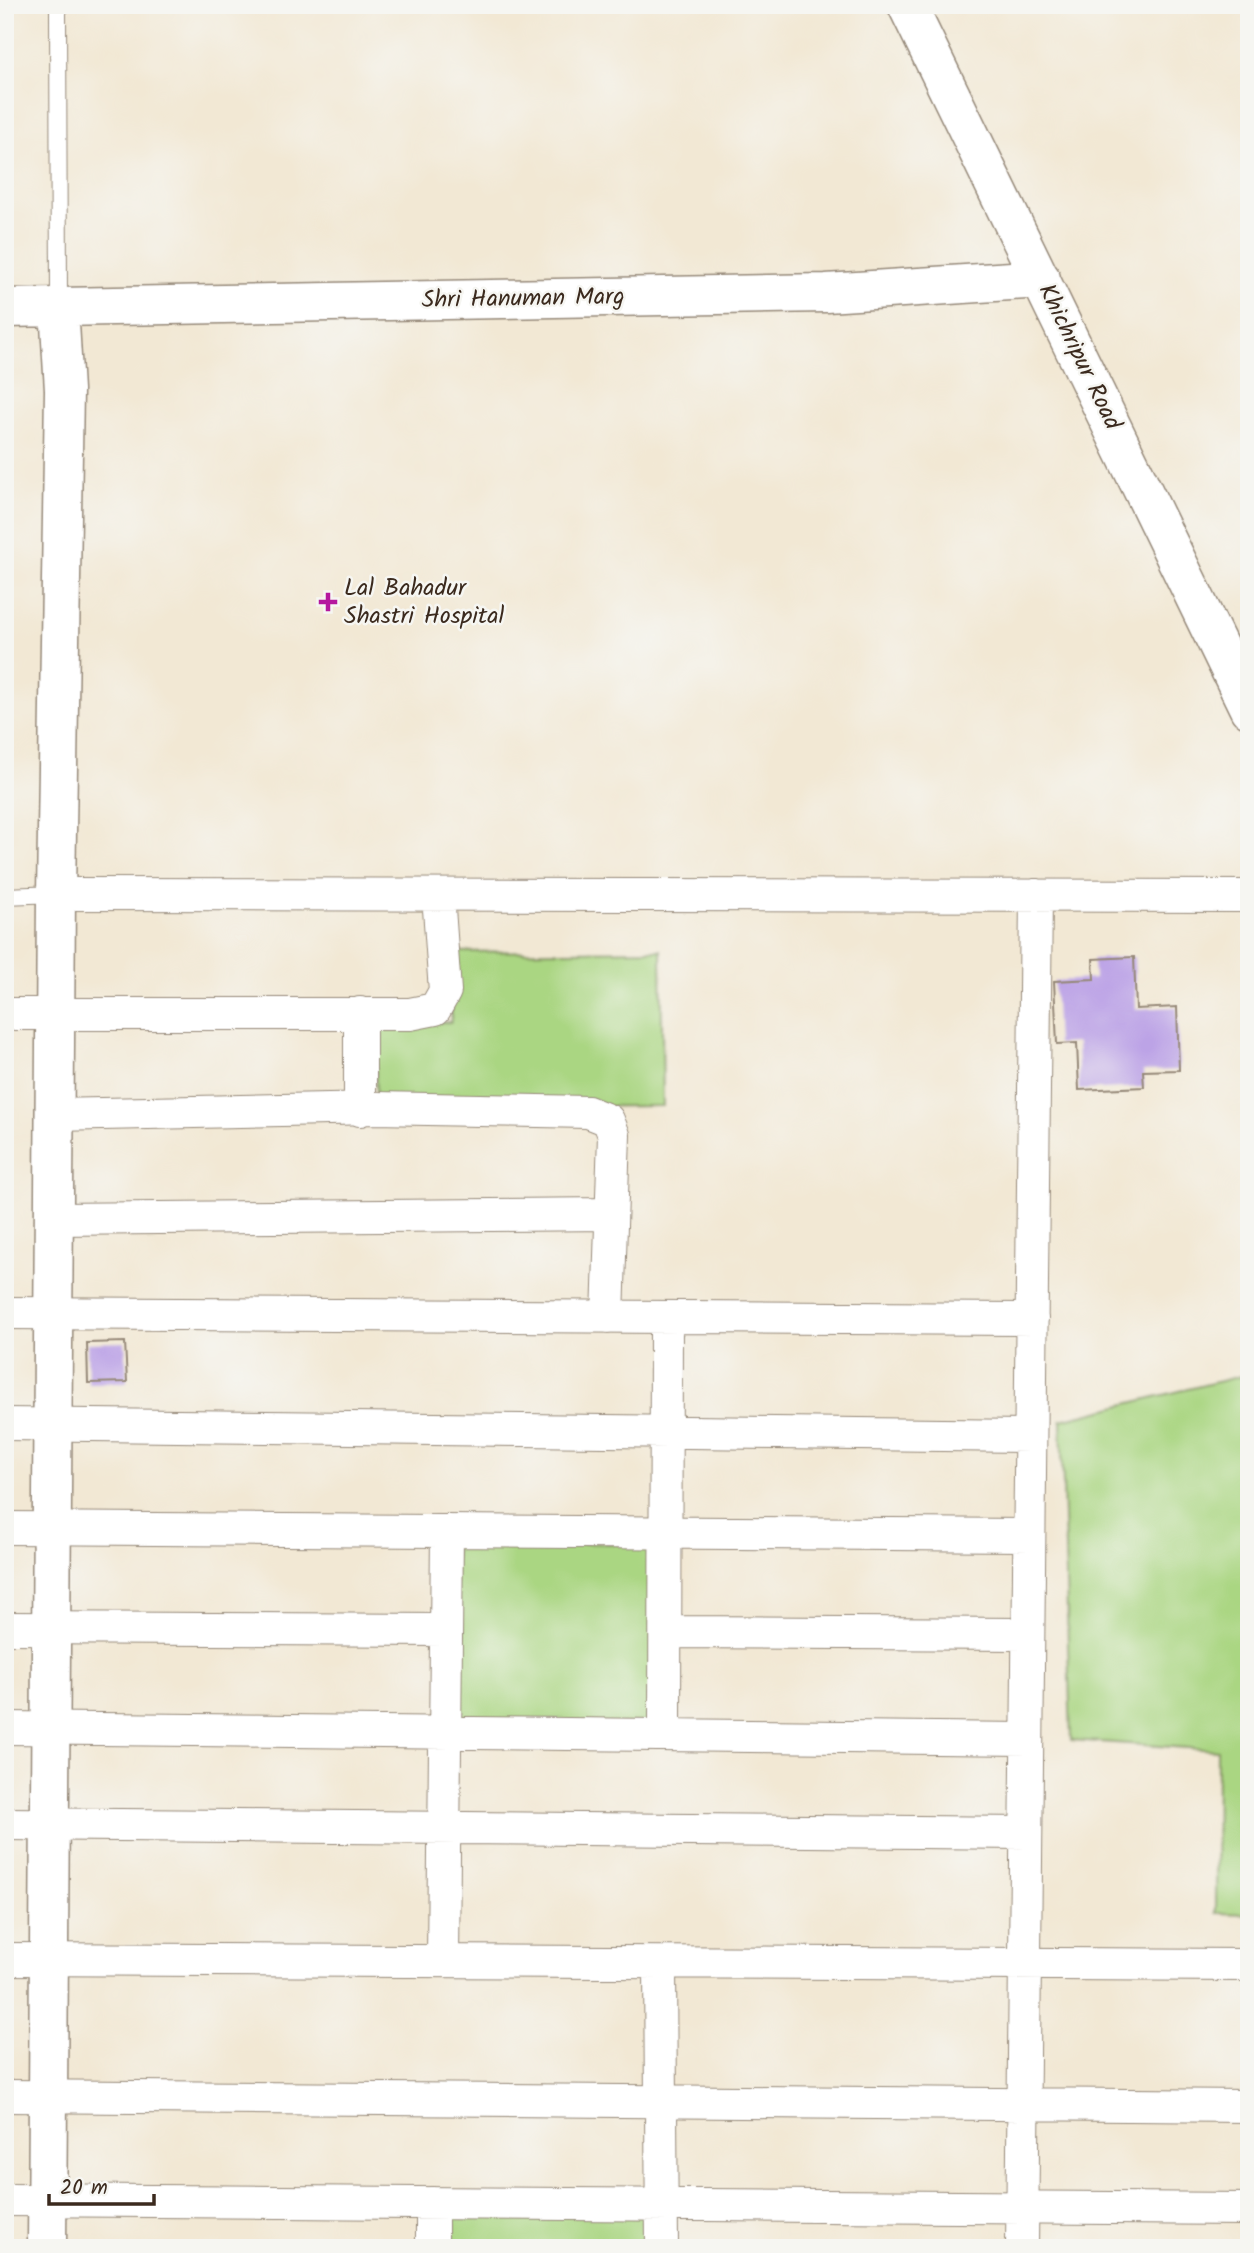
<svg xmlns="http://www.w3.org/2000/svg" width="1254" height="2253" viewBox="0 0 1254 2253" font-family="Kalam,sans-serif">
<rect width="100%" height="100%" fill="#f6f6f2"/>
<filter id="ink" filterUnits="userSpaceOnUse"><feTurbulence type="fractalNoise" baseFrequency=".0143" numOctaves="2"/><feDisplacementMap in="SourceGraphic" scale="14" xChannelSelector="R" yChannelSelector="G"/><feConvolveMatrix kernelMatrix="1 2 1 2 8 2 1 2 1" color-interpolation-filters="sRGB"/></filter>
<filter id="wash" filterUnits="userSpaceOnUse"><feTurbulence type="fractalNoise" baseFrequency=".00686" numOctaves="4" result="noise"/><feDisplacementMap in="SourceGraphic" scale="28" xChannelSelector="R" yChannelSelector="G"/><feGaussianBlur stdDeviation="1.57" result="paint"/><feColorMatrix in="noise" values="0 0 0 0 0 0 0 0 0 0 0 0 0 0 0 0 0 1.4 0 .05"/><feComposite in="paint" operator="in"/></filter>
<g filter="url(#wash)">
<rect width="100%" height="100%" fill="#f2e8d4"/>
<path fill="#aad682" stroke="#728050" stroke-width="2" d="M 661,950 L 663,1106 L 376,1108 L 375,1023 L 451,1022 L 451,952 Z
M 1249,1374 L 1249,1914 L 1216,1913 L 1217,1750 L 1071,1740 L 1061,1420 Z
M 455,1542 L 658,1544 L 657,1727 L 454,1725 Z
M 444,2210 L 650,2211 L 650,2248 L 443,2248 Z"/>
<g id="blocks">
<path fill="#bca3e6" d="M 1134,957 L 1136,1009 L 1177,1007 L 1179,1070 L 1143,1071 L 1144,1087 L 1079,1090 L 1077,1043 L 1057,1044 L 1054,981 L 1094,979 L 1093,959 Z
M 125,1342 L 127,1382 L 88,1383 L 87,1343 Z"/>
</g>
</g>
<g filter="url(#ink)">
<use href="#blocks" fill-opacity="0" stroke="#968979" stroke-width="2"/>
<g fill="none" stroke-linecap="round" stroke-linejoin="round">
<g stroke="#968979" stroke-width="18">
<path id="lane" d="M 58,5 L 59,307
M 5,896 L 56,894"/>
</g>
<g stroke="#968979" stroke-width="34">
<path id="street" d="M 56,894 L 1249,896
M 360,1013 L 360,1110
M 5,1014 L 410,1014 L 435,1009 L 445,991 L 438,895
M 55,1115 L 376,1108 L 588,1112 L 608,1120 L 614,1135 L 608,1317
M 54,1219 L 611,1214
M 5,1313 L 1032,1319
M 5,1424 L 1030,1436
M 5,1528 L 1029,1535
M 5,1628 L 446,1630
M 666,1632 L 1028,1634
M 5,1728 L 1027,1739
M 665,1735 L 666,1317
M 5,1824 L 1026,1833
M 5,1959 L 1249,1965
M 443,1961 L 447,1531
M 660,1963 L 662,2248
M 5,2096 L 1249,2106
M 5,2200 L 1249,2209
M 432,2248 L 432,2203
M 1022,2248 L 1036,895"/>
</g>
<g stroke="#968979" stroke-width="41">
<path id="secondary" d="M 907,5 L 1249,709
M 5,308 L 826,293 L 1041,279
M 47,2248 L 56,894 L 64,390 L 59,307"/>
</g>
<use href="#lane" stroke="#fff" stroke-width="16"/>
<use href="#street" stroke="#fff" stroke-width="32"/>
<use href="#secondary" stroke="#fff" stroke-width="38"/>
</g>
</g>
<path fill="#b5179e" stroke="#f6f6f2" stroke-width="2.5" d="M324.5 591.5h7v7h7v7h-7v7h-7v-7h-7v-7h7z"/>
<g text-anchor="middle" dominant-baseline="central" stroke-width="5" stroke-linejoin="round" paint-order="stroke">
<g font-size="24" fill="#3b2a1e" stroke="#f6f6f2">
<text transform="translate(523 299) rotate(-1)">Shri Hanuman Marg</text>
<text transform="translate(1079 357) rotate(64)">Khichripur Road</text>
</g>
<g font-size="24" fill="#3b2a1e" stroke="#f6f6f2" text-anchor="start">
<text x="344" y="588">Lal Bahadur<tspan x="344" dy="28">Shastri Hospital</tspan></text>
</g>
</g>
<rect width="1254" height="2253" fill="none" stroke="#f6f6f2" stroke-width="28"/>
<path d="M49 2194v10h105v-10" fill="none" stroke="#3b2a1e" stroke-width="3.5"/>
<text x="60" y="2194" font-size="21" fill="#3b2a1e" stroke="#f6f6f2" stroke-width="5" paint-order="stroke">20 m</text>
</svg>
